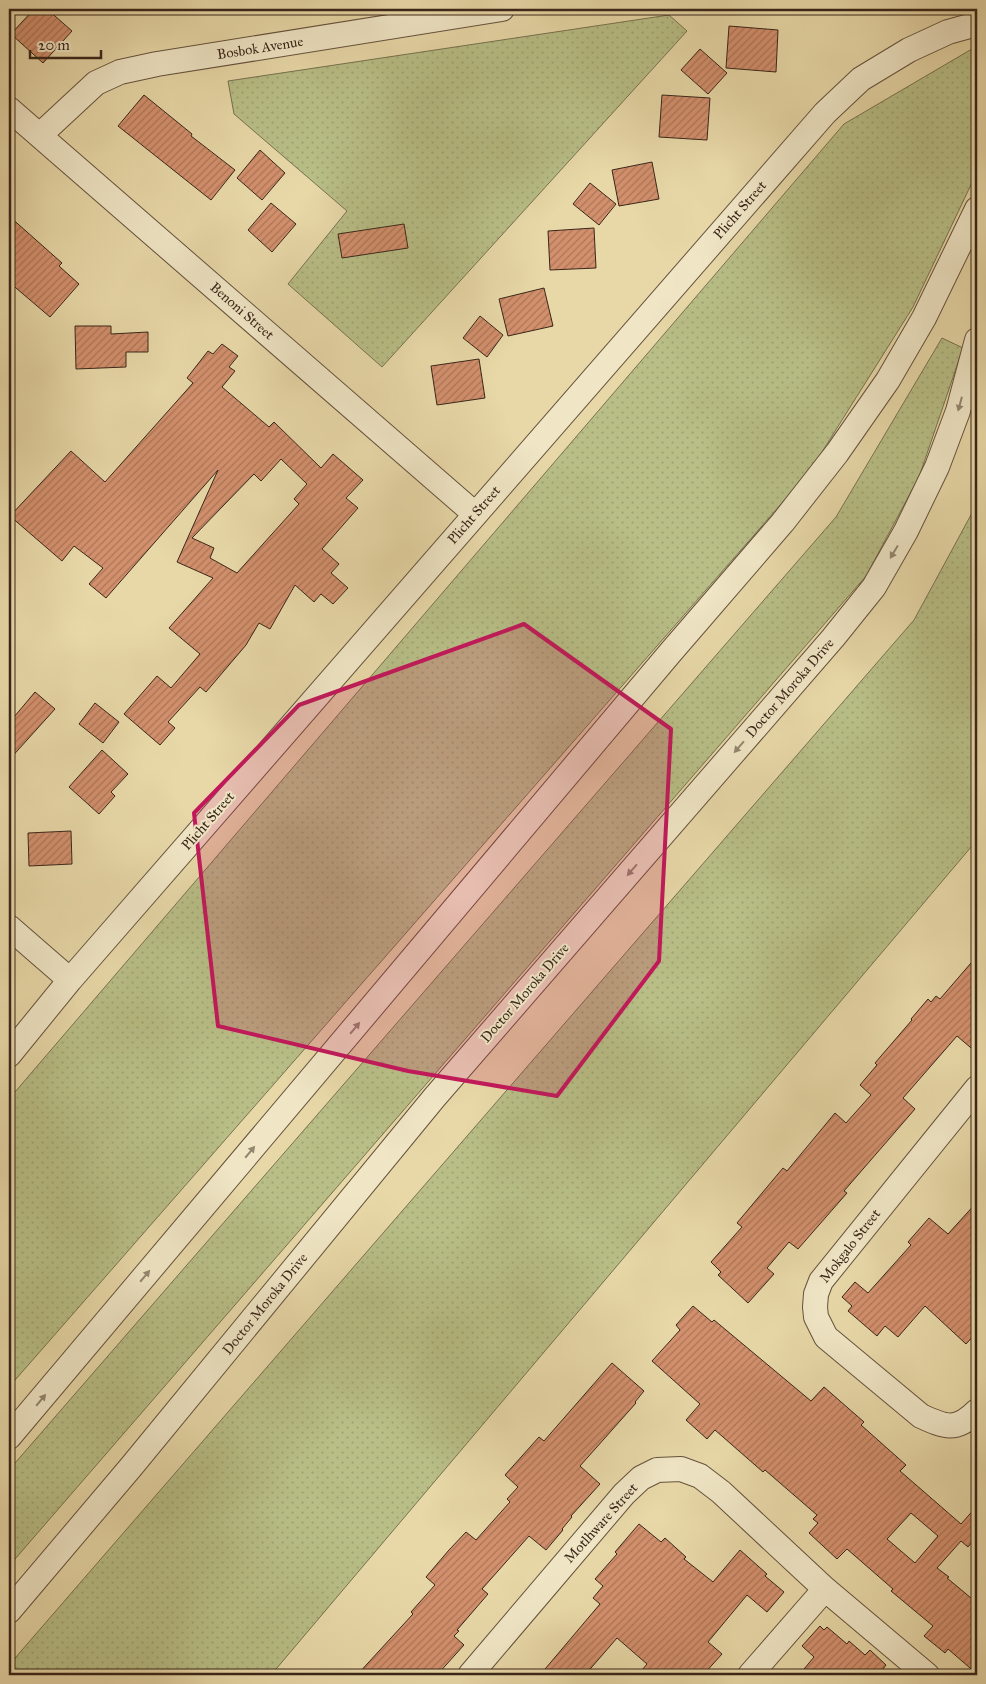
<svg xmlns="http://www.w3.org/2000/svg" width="986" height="1684" viewBox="0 0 986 1684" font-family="'IM FELL Great Primer',serif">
<defs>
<pattern id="grass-dots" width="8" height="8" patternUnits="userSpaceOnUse" patternTransform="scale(1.25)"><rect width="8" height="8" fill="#b8be86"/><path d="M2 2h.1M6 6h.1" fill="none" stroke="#9fa373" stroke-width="1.8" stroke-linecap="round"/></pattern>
<pattern id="building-hatch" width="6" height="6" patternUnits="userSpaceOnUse" patternTransform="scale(1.25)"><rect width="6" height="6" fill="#d3906d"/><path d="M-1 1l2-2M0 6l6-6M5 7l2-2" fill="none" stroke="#ac7559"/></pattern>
</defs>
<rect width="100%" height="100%" fill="#e8d8a8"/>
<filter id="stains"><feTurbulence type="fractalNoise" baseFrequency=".004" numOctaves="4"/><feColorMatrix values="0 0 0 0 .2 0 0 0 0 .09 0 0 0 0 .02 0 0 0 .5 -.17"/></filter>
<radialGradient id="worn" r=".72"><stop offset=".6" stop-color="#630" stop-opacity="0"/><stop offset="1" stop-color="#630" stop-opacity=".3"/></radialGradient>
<path fill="url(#grass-dots)" stroke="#787250" d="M 669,15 L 687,31 L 382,367 L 288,284 L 347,211 L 234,114 L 228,81 Z
M 977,46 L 977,172 L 913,307 L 810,471 L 9,1387 L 9,1099 L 844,124 Z
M 942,338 L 963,348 L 919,477 L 866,576 L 9,1566 L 9,1470 L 836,517 Z
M 977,495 L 977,840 L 271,1675 L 9,1675 L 9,1665 L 914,620 L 972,513 Z"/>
<path fill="url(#building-hatch)" stroke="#392619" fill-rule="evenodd" d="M 34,9 L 47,9 L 72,31 L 43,63 L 11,34 Z
M 729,26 L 778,30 L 776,72 L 726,68 Z
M 700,49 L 727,73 L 708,94 L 681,70 Z
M 144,95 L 192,134 L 191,136 L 235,170 L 211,200 L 118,126 Z
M 662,95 L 710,98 L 707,140 L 659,137 Z
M 260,150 L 285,173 L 262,200 L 237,178 Z
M 652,162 L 659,199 L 619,206 L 612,170 Z
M 590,183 L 616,204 L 599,225 L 573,204 Z
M 271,203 L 296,224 L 272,252 L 248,230 Z
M 9,216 L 62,263 L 59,266 L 79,284 L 50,317 L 9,282 Z
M 404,224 L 408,248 L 342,258 L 338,234 Z
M 594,228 L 596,268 L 550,270 L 548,231 Z
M 544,288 L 553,326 L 508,336 L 499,299 Z
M 480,316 L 503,335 L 487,357 L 463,338 Z
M 75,326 L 111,326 L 111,334 L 148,332 L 148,352 L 126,352 L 126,367 L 76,369 Z
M 222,344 L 238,356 L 229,367 L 235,371 L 222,387 L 269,427 L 274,422 L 321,468 L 333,454 L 363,480 L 346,498 L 358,508 L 322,549 L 339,564 L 331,573 L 348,588 L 333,604 L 321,594 L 314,602 L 295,585 L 270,629 L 259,623 L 246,645 L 206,692 L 200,687 L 168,722 L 175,728 L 160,745 L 124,714 L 157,676 L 171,688 L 200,654 L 169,628 L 213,578 L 177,562 L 218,470 L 106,598 L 89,584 L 103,568 L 74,546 L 62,561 L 10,516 L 71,451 L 105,482 L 193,383 L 187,378 L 208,351 L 213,354 ZM 281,459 L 307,484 L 294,499 L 299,504 L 237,573 L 210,558 L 214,548 L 192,538 L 254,474 L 261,481 Z
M 479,359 L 485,398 L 437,405 L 431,366 Z
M 35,692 L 55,709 L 9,760 L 9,723 Z
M 95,703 L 119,722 L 103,743 L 79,724 Z
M 102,750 L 128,774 L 111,792 L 115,796 L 99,814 L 69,787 Z
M 71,831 L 72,864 L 29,866 L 28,833 Z
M 977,956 L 977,1053 L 957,1036 L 903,1098 L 915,1109 L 844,1191 L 847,1193 L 798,1249 L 789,1242 L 767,1268 L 774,1274 L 748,1303 L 718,1275 L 721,1272 L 711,1262 L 742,1227 L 737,1223 L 783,1168 L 787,1171 L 835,1113 L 846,1123 L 871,1095 L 860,1085 L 877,1065 L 875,1063 L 912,1020 L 911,1019 L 928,999 L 931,1002 L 936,996 L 940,999 Z
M 977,1202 L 977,1332 L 966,1344 L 925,1306 L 898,1337 L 885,1326 L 877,1336 L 848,1311 L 852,1306 L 842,1297 L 855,1282 L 868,1293 L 911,1245 L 908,1242 L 929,1218 L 948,1234 Z
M 693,1306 L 712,1322 L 714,1320 L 811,1401 L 824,1387 L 864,1422 L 861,1425 L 906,1465 L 900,1471 L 961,1524 L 977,1506 L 977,1536 L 968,1547 L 961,1541 L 937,1568 L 949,1577 L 947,1578 L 977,1603 L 977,1674 L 948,1649 L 945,1653 L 924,1636 L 933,1626 L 891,1591 L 893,1589 L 847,1549 L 837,1559 L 809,1533 L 818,1523 L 813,1519 L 817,1515 L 765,1470 L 763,1472 L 715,1430 L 707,1439 L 686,1420 L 700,1404 L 652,1361 L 680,1330 L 676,1325 ZM 911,1513 L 938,1536 L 915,1563 L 887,1539 Z
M 612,1363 L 644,1391 L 635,1402 L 636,1403 L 580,1466 L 600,1484 L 571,1516 L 572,1517 L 562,1529 L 563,1530 L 546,1550 L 529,1536 L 482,1589 L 488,1594 L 457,1630 L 459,1631 L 454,1636 L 464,1645 L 437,1675 L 357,1675 L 413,1614 L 411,1612 L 435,1585 L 426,1577 L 449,1550 L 466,1532 L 476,1540 L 510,1502 L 507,1499 L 518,1487 L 505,1475 L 539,1437 L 544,1441 Z
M 639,1524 L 661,1542 L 665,1538 L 686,1557 L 684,1559 L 713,1582 L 740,1550 L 767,1574 L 765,1576 L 784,1592 L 767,1612 L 747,1595 L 708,1642 L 722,1654 L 703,1675 L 638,1675 L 647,1664 L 617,1638 L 585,1675 L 540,1675 L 600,1604 L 593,1598 L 603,1586 L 595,1579 L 617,1554 L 615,1552 Z
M 820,1626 L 824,1630 L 827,1627 L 847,1644 L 849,1641 L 865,1655 L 870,1650 L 886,1665 L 883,1669 L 890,1675 L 799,1675 L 814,1657 L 802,1646 Z"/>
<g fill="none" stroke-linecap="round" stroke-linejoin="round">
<g stroke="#65523d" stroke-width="26">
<path id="minor" d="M 9,109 L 475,514
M 40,135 L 96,83 L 120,72 L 157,64 L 502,9
M 9,927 L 70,980
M 9,1055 L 70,980 L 825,113 L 861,79 L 909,50 L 948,32 L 977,24
M 977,1088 L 821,1281 L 816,1294 L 815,1307 L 816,1317 L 826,1337 L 921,1416 C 945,1427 956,1432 977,1411
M 9,1437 L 670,653 L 783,522 L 837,453 L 888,380 L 924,318 L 977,209
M 9,1611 L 131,1467 L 434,1098 L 833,638 L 874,587 L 906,531 L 937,467 L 958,411 L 977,340
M 470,1675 L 624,1494 L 641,1478 L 657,1470 L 681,1469 L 700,1476 L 721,1492 L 825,1589 L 927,1675
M 750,1675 L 825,1589"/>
</g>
<use href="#minor" stroke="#f0e6c6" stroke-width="24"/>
</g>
<defs><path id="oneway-solid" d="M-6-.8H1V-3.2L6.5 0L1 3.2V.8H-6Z" transform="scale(1.25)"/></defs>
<g fill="#948670">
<use href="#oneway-solid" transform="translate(960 404) rotate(105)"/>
<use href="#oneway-solid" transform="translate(894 552) rotate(121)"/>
<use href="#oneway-solid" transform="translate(739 747) rotate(131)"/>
<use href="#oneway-solid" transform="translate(632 870) rotate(131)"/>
<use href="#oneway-solid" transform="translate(355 1028) rotate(-50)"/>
<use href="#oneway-solid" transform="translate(250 1152) rotate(-50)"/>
<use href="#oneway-solid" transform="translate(145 1276) rotate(-50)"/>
<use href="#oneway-solid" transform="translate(41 1400) rotate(-50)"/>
</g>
<path fill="#c2185b" fill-opacity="0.2" stroke="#c2185b" stroke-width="4" stroke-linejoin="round" d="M 524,624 L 671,729 L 659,961 L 557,1096 L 408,1071 L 218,1026 L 194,813 L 299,705 Z"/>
<g text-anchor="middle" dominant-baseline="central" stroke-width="4" stroke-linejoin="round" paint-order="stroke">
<g font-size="14" fill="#392619" stroke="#f0e6c6">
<text transform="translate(260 48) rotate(-9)">Bosbok Avenue</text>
<text transform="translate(740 210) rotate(-49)">Plicht Street</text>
<text transform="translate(242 311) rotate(41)">Benoni Street</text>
<text transform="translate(474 515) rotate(-49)">Plicht Street</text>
<text transform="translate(790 688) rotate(-49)">Doctor Moroka Drive</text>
<text transform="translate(208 821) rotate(-49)">Plicht Street</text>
<text transform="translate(525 993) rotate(-49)">Doctor Moroka Drive</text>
<text transform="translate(850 1246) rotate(-52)">Mokgalo Street</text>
<text transform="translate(265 1304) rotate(-51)">Doctor Moroka Drive</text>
<text transform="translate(601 1523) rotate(-48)">Motlhware Street</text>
</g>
</g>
<rect width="986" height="1684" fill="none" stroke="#e8d8a8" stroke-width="30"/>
<rect x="10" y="10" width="966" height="1664" fill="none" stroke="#392619" stroke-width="2.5"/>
<rect x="15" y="15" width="956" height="1654" fill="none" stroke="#392619"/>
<path d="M30 50v8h71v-8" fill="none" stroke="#392619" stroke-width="2.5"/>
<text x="38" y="50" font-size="15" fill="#392619" stroke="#f0e6c6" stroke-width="4" paint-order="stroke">20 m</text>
<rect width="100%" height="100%" filter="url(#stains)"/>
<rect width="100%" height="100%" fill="url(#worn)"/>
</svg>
